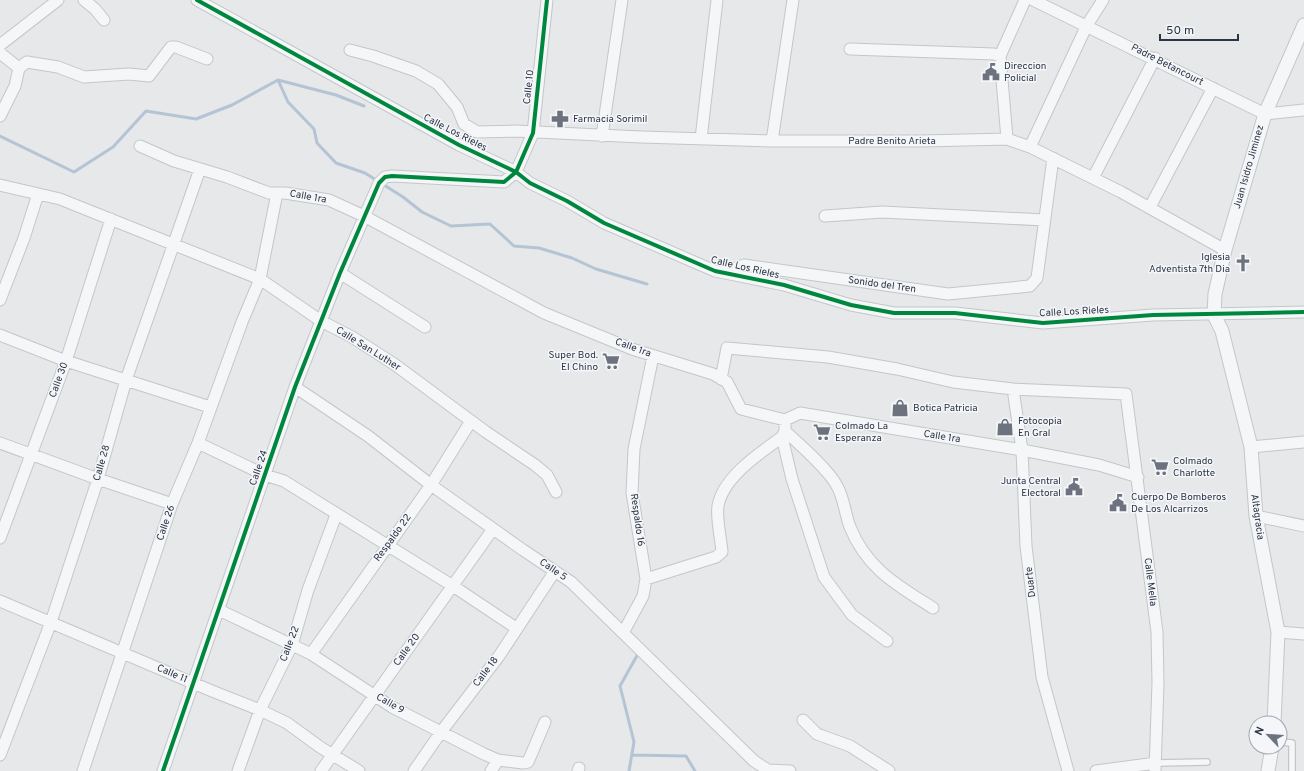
<svg xmlns="http://www.w3.org/2000/svg" width="1304" height="771" viewBox="0 0 1304 771" font-family="Overpass,sans-serif">
<rect width="100%" height="100%" fill="#e6e8ea"/>
<g fill="none" stroke-linecap="round" stroke-linejoin="round">
<path stroke="#b4c4d5" stroke-width="3" d="M 278,80 L 288,102 L 314,129 L 317,143 L 336,163 L 365,173 L 403,197 L 422,212 L 451,226 L 490,224 L 514,246 L 539,248 L 572,258 L 596,269 L 647,284
M 0,136 L 74,172 L 113,147 L 146,111 L 196,119 L 232,105 L 278,80 L 336,95 L 364,106
M 632,755 L 686,756 L 695,771
M 629,771 L 634,742 L 620,686 L 639,652"/>
<g stroke="#c4c6c8" stroke-width="8">
<path id="service" d="M 1280,742 L 1292,743 L 1292,771
M 1156,763 L 1207,762"/>
</g>
<g stroke="#c4c6c8" stroke-width="13">
<path id="minor" d="M 84,0 L 95,9 L 104,20
M 197,0 L 459,145 L 516,172 L 530,183 L 567,201 L 604,223 L 715,271 L 784,285 L 851,305 L 894,313 L 955,313 L 1043,323 L 1153,315 L 1304,312
M 1033,0 L 1265,114 L 1304,110
M 0,45 L 58,0
M 850,49 L 994,54 L 1000,56 L 1007,139
M 350,50 L 373,56 L 416,71 L 438,84 L 457,107 L 464,124 L 477,132 L 516,131 L 641,137 L 772,141 L 922,141 L 1007,139 L 1030,147 L 1121,192 L 1225,250
M 0,53 L 19,68
M 1000,56 L 1025,0
M 19,68 L 27,62 L 58,67 L 84,77 L 129,74 L 149,76 L 171,47 L 176,47 L 207,59
M 0,116 L 15,86 L 19,68
M 602,136 L 622,0
M 701,139 L 717,0
M 772,141 L 793,0
M 140,146 L 174,161 L 227,177 L 269,193 L 285,193 L 329,200 L 364,216 L 544,313 L 632,349 L 713,374 L 727,382 L 741,409 L 785,420 L 800,413 L 1022,450 L 1099,465 L 1138,477
M 1030,147 L 1087,25 L 1103,0
M 1093,178 L 1155,58
M 0,185 L 60,199 L 260,279 L 321,321 L 352,337 L 394,364 L 486,432 L 535,465 L 547,475 L 556,492
M 1150,207 L 1213,88
M 825,216 L 882,212 L 1044,220
M 725,272 L 744,265 L 948,294 L 1030,286 L 1037,278 L 1053,158
M 340,273 L 425,327
M 0,300 L 24,238 L 38,194
M 0,335 L 66,361 L 210,407
M 721,379 L 727,348 L 828,357 L 897,369 L 953,382 L 1013,389 L 1126,394 L 1157,632 L 1158,683 L 1155,771
M 295,387 L 368,436 L 431,485 L 523,550 L 571,582 L 754,761 L 768,770 L 790,771
M 1013,389 L 1022,450 L 1026,546 L 1042,677 L 1068,771
M 785,431 C 799,444 829,470 837,486 C 844,498 845,514 850,527 C 867,569 897,585 933,608
M 782,437 L 792,479 L 824,577 L 852,615 L 887,641
M 0,443 L 98,479 L 172,504
M 198,443 L 265,475 L 284,481 L 453,586 L 516,628
M 1251,447 L 1304,442
M 1256,516 L 1304,526
M 0,538 L 66,361 L 111,219
M 646,579 L 716,557 L 722,552 C 721,539 716,518 718,506 C 723,477 760,453 782,437 L 785,431 L 785,420
M 0,601 L 212,691 L 260,710 L 287,723 L 320,747 L 359,771
M 219,610 L 311,654 L 392,707 L 484,754 L 498,760 L 523,763 L 528,762 L 545,722
M 1278,632 L 1304,634
M 623,633 L 643,596 L 646,579 L 632,493 L 634,449 L 653,356
M 311,654 L 431,485 L 471,421
M 803,720 L 817,734 L 850,746 L 889,771
M 0,755 L 51,622 L 98,479 L 126,380 L 200,169
M 83,771 L 172,504 L 198,443 L 242,322 L 260,279 L 277,193
M 163,771 L 295,387 L 340,273 L 379,183 L 385,177 L 392,176 L 504,182 L 516,172 L 533,133 L 547,0
M 238,771 L 260,710 L 292,645 L 308,590 L 336,515
M 321,771 L 493,529
M 414,771 L 441,732 L 499,656 L 555,571
M 491,771 L 498,760
M 578,771 L 579,768
M 1096,771 L 1156,763"/>
</g>
<g stroke="#c4c6c8" stroke-width="15">
<path id="tertiary" d="M 1274,723 L 1278,632 L 1256,516 L 1251,447 L 1222,331 L 1214,315 L 1215,294 L 1225,250 L 1265,114 L 1304,25
M 1268,771 L 1272,747"/>
</g>
<use href="#service" stroke="#f5f6f7" stroke-width="5.5"/>
<use href="#minor" stroke="#f5f6f7" stroke-width="11"/>
<use href="#tertiary" stroke="#f5f6f7" stroke-width="13"/>
<g stroke="#f4f6f9" stroke-width="6">
<path id="cycleway" d="M 197,0 L 459,145 L 516,172 L 530,183 L 567,201 L 604,223 L 715,271 L 784,285 L 851,305 L 894,313 L 955,313 L 1043,323 L 1153,315 L 1304,312
M 163,771 L 295,387 L 340,273 L 379,183 L 385,177 L 392,176 L 504,182 L 516,172 L 533,133 L 547,0"/>
</g>
<use href="#cycleway" stroke="#00873e" stroke-width="4"/>
</g>
<defs>
<g id="civic-bare" transform="scale(1.38)"><path d="M-.6-6.5H3V-4.5H.6V-3L4-1V1h2V6H-6V1h2V-1L-.6-3ZM-1.2 2.5V6h2.4V2.5Z" fill="#6c737f" stroke="#f4f6f9" stroke-width="2.5" paint-order="stroke"/></g>
<g id="pharmacy-bare" transform="scale(1.38)"><path d="M-2-6h4v4h4v4h-4v4h-4v-4h-4v-4h4Z" fill="#6c737f" stroke="#f4f6f9" stroke-width="2.5" paint-order="stroke"/></g>
<g id="church-bare" transform="scale(1.38)"><path d="M-1.2-6h2.4v3.5h3.3v2.4h-3.3V6h-2.4V-.1h-3.3v-2.4h3.3Z" fill="#6c737f" stroke="#f4f6f9" stroke-width="2.5" paint-order="stroke"/></g>
<g id="supermarket-bare" transform="scale(1.38)"><path d="M-6-5.5h2.5l.6 2H6L4.5 2H-2.5L-4.4-4H-6ZM-1.5 3.2a1.3 1.3 0 1 0 .1 0ZM3 3.2a1.3 1.3 0 1 0 .1 0Z" fill="#6c737f" stroke="#f4f6f9" stroke-width="2.5" paint-order="stroke"/></g>
<g id="shop-bare" transform="scale(1.38)"><path d="M-5-2.5h2.3a2.7 3.5 0 0 1 5.4 0H5L5.5 6h-11ZM-1.5-2.5h3a1.5 2.3 0 0 0-3 0Z" fill="#6c737f" stroke="#f4f6f9" stroke-width="2.5" paint-order="stroke"/></g>
</defs>
<g fill-rule="evenodd">
<use href="#civic-bare" x="991" y="72"/>
<use href="#pharmacy-bare" x="560" y="119"/>
<use href="#church-bare" x="1243" y="263"/>
<use href="#supermarket-bare" x="611" y="361"/>
<use href="#shop-bare" x="900" y="408"/>
<use href="#shop-bare" x="1005" y="427"/>
<use href="#supermarket-bare" x="822" y="432"/>
<use href="#supermarket-bare" x="1160" y="467"/>
<use href="#civic-bare" x="1074" y="487"/>
<use href="#civic-bare" x="1118" y="503"/>
</g>
<g text-anchor="middle" dominant-baseline="central" stroke-width="3" stroke-linejoin="round" paint-order="stroke">
<g font-size="10" fill="#2b3445" stroke="#f4f6f9">
<text transform="translate(1167 65) rotate(27)">Padre Betancourt</text>
<text transform="translate(529 87) rotate(-84)">Calle 10</text>
<text transform="translate(455 133) rotate(27)">Calle Los Rieles</text>
<text x="892" y="141">Padre Benito Arieta</text>
<text transform="translate(1249 167) rotate(-74)">Juan Isidro Jiminez</text>
<text transform="translate(308 197) rotate(10)">Calle 1ra</text>
<text transform="translate(745 268) rotate(13)">Calle Los Rieles</text>
<text transform="translate(882 285) rotate(8)">Sonido del Tren</text>
<text transform="translate(1074 312) rotate(-3)">Calle Los Rieles</text>
<text transform="translate(633 348) rotate(20)">Calle 1ra</text>
<text transform="translate(368 349) rotate(32)">Calle San Luther</text>
<text transform="translate(59 380) rotate(-70)">Calle 30</text>
<text transform="translate(942 437) rotate(9)">Calle 1ra</text>
<text transform="translate(102 463) rotate(-74)">Calle 28</text>
<text transform="translate(259 468) rotate(-71)">Calle 24</text>
<text transform="translate(1257 517) rotate(82)">Altagracia</text>
<text transform="translate(637 520) rotate(82)">Respaldo 16</text>
<text transform="translate(166 523) rotate(-71)">Calle 26</text>
<text transform="translate(393 538) rotate(-54)">Respaldo 22</text>
<text transform="translate(553 570) rotate(34)">Calle 5</text>
<text transform="translate(1031 582) rotate(-97)">Duarte</text>
<text transform="translate(1150 582) rotate(83)">Calle Mella</text>
<text transform="translate(290 644) rotate(-69)">Calle 22</text>
<text transform="translate(407 650) rotate(-54)">Calle 20</text>
<text transform="translate(486 672) rotate(-53)">Calle 18</text>
<text transform="translate(172 674) rotate(23)">Calle 11</text>
<text transform="translate(390 704) rotate(30)">Calle 9</text>
</g>
<g font-size="10" fill="#2b3445" stroke="#f4f6f9" text-anchor="start">
<text x="1004" y="66">Direccion<tspan x="1004" dy="12">Policial</tspan></text>
<text x="573" y="119">Farmacia Sorimil</text>
<text x="1230" y="257" text-anchor="end">Iglesia<tspan x="1230" dy="12">Adventista 7th Dia</tspan></text>
<text x="598" y="355" text-anchor="end">Super Bod.<tspan x="598" dy="12">El Chino</tspan></text>
<text x="913" y="408">Botica Patricia</text>
<text x="1018" y="421">Fotocopia<tspan x="1018" dy="12">En Gral</tspan></text>
<text x="835" y="426">Colmado La<tspan x="835" dy="12">Esperanza</tspan></text>
<text x="1173" y="461">Colmado<tspan x="1173" dy="12">Charlotte</tspan></text>
<text x="1061" y="481" text-anchor="end">Junta Central<tspan x="1061" dy="12">Electoral</tspan></text>
<text x="1131" y="497">Cuerpo De Bomberos<tspan x="1131" dy="12">De Los Alcarrizos</tspan></text>
</g>
</g>
<g transform="translate(1268 735) rotate(295)"><circle r="19" fill="#f4f6f9" stroke="#a4a8b1"/>
<path d="M0-3L7 15L0 10L-7 15Z" fill="#6c737f"/>
<text y="-6" font-size="11" font-weight="bold" text-anchor="middle" fill="#2b3445">N</text>
</g>
<path d="M1160 34v6h78v-6" fill="none" stroke="#2b3445" stroke-width="2"/>
<text x="1166" y="34" font-size="12" fill="#2b3445" stroke="#f4f6f9" stroke-width="3" paint-order="stroke">50 m</text>
</svg>
